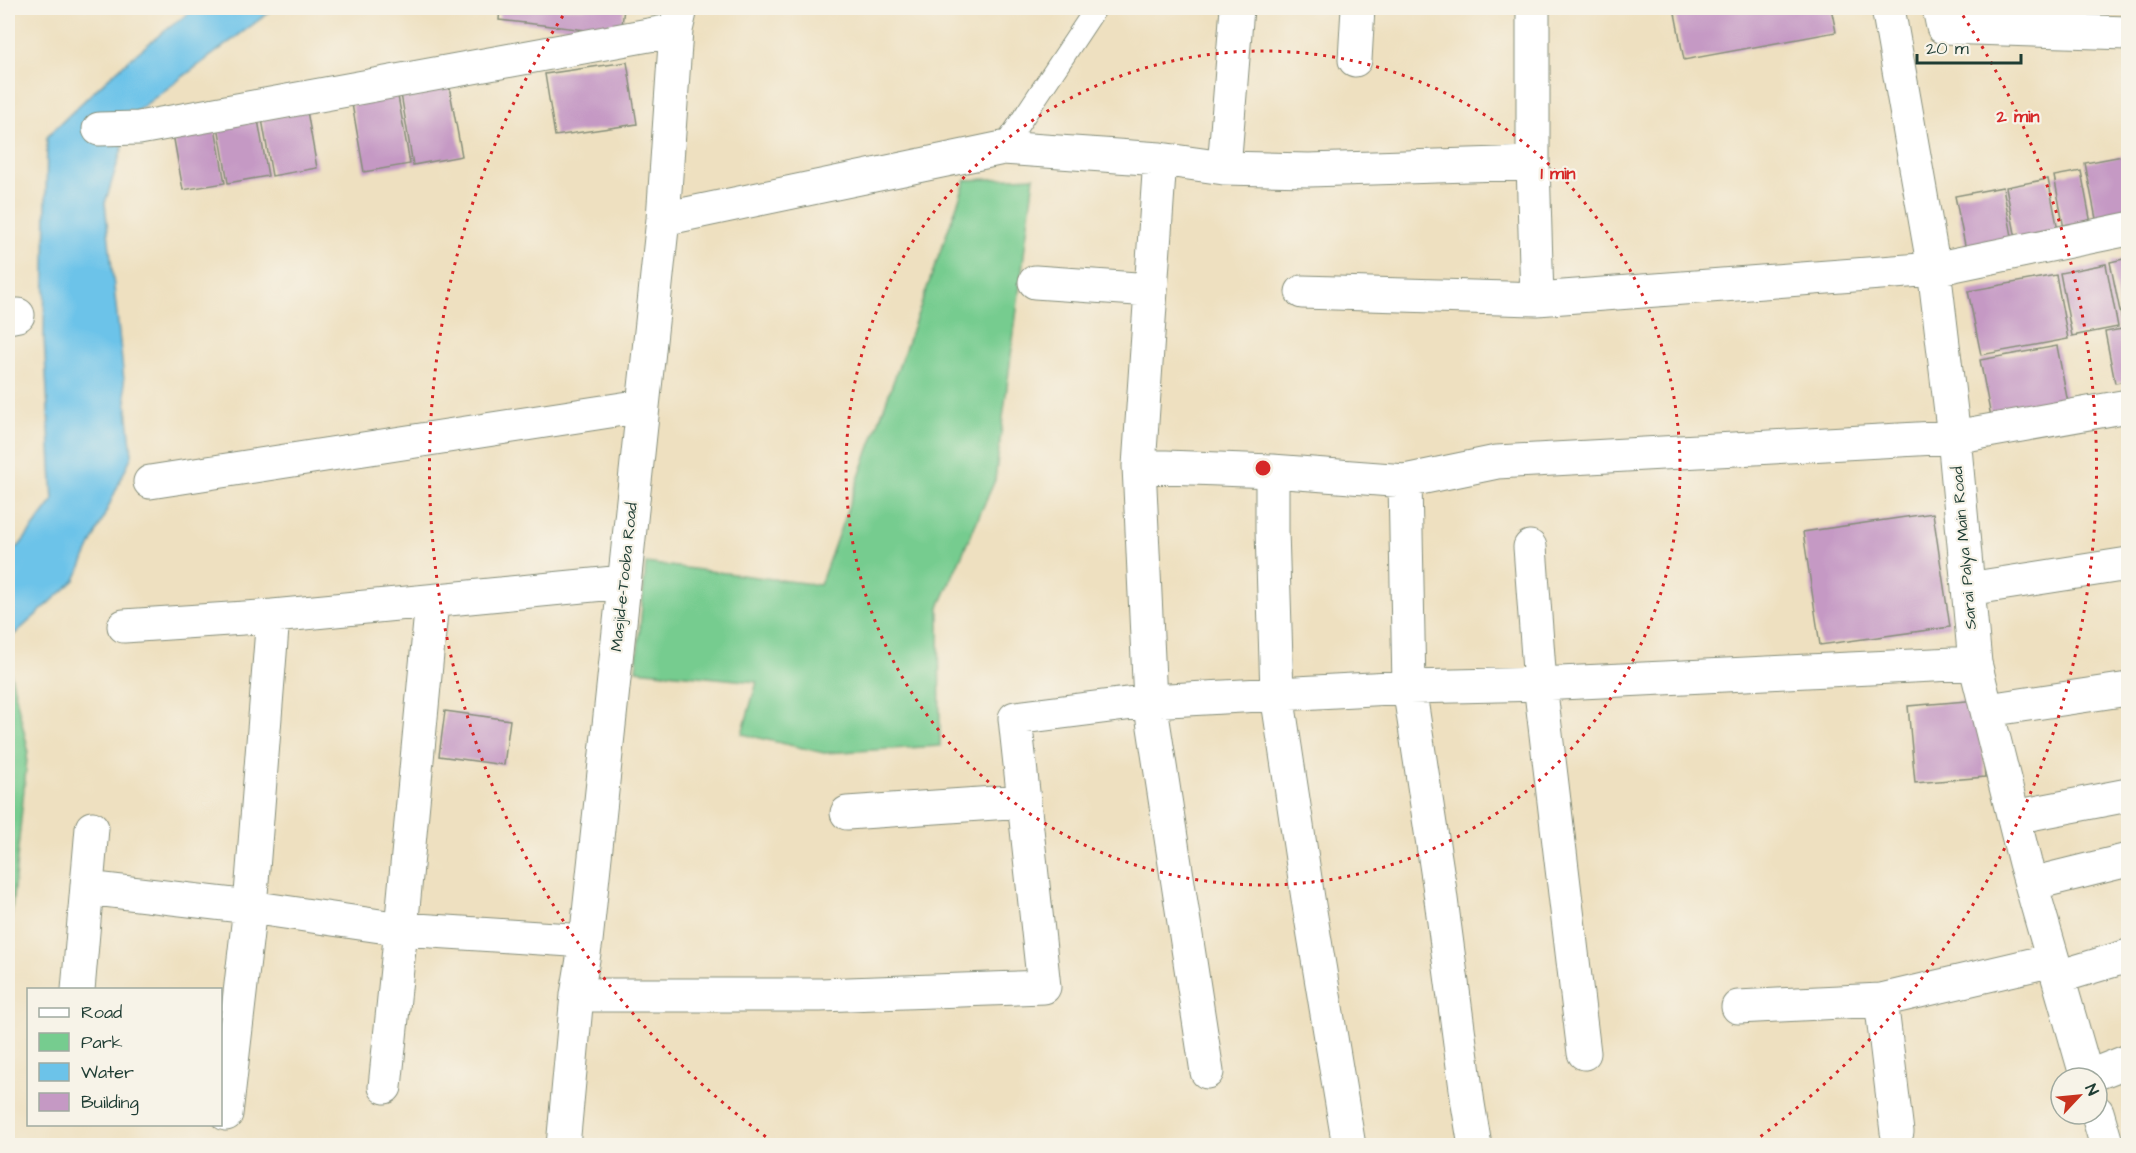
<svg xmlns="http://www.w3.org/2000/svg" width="2136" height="1153" viewBox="0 0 2136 1153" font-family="'Architects Daughter',sans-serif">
<rect width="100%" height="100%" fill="#f7f3e8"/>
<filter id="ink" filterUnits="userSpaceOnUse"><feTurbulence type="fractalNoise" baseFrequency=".0167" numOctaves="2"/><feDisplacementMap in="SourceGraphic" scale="12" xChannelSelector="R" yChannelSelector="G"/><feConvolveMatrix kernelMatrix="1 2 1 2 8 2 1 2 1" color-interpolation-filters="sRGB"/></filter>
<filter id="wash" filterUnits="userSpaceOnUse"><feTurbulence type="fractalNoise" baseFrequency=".008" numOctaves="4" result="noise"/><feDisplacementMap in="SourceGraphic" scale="24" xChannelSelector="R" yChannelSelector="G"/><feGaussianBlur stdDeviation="1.35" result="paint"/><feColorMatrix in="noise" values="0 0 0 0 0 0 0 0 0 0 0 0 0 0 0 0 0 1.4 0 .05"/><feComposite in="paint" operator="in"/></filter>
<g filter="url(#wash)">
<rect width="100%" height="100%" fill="#eee0c0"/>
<path fill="#76cc8f" stroke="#4a8462" stroke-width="1.5" d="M 1034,177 L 995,480 L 939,607 L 940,746 L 824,753 L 742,734 L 757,682 L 636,670 L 646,563 L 820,585 L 966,180 Z
M 8,662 L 28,749 L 10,928 L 8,934 Z"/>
<path fill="#6cc3e9" stroke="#46808e" stroke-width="1.5" d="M 196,8 L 275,8 L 133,114 L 105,203 L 132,455 L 75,580 L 8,640 L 8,553 L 20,545 L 53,501 L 44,337 L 47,137 C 95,89 140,47 196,8 Z"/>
<g id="blocks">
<path fill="#c599c4" d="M 500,8 L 624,8 L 621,34 L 499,20 Z
M 1674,8 L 1831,8 L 1836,32 L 1684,60 Z
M 627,62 L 637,124 L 555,136 L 545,74 Z
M 449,86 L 462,156 L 413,165 L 401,94 Z
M 398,96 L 410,164 L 364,172 L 352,104 Z
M 307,111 L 317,168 L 272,176 L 262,119 Z
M 258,120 L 268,176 L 228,183 L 218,126 Z
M 215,127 L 225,183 L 183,190 L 173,134 Z
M 2128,155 L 2128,218 L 2097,224 L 2085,163 Z
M 2081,171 L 2092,229 L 2065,234 L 2054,176 Z
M 2048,179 L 2059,235 L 2017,244 L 2006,187 Z
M 2003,187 L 2014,247 L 1967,255 L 1955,196 Z
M 2128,258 L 2128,320 L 2122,321 L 2110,262 Z
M 2106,264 L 2118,327 L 2072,336 L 2060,273 Z
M 2056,275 L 2068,339 L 1981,355 L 1968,291 Z
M 2128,328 L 2128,381 L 2115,383 L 2105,332 Z
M 2057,346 L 2068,403 L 1991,417 L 1980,360 Z
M 1933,513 L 1950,627 L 1820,645 L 1803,532 Z
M 1978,700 L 1985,777 L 1915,783 L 1908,706 Z
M 445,711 L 510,720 L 504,765 L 439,756 Z"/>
</g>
</g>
<g filter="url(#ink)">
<use href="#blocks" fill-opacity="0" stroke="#868e7a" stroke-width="1.5"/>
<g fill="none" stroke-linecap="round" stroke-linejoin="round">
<g stroke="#868e7a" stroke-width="23">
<path id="service" d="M 1003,148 L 1096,8"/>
</g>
<g stroke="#868e7a" stroke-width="35">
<path id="minor" d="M 1888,8 L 1934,269 L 1954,437 L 1975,663 L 2025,863 L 2087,1078
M 1939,8 L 1943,27 L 2128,33
M 1355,60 L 1358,8
M 99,129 L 139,128 L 676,30
M 1160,159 L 1139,466 L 1150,701 L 1207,1072
M 1533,163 L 1533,8
M 1224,168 L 1237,8
M 663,219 L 1003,148 L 1160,159 L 1224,168 L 1309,170 L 1533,163 L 1537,299 L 1934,269 L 2128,229
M 1035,282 L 1151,290
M 1302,292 L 1537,299
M 8,317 L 18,315
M 1139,466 L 1272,471 L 1405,481 L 1497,462 L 1954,437 L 2128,406
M 1272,471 L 1272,530 L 1277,694 L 1309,905 L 1349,1146
M 1405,481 L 1409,687 L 1439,884 L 1468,1104 L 1475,1146
M 150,482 L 642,406
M 1530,547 L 1540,684 L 1584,1053
M 1968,589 L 2128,564
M 432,601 L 401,929 L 586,941
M 124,626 L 273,616
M 1988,710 L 2128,689
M 847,813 L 1024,801
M 2014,817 L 2128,795
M 2031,884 L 2128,860
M 87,888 L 250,907 L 401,929 L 385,1087
M 2058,977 L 2128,956
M 78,990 L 92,828
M 577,995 L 820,995 L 1044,987 L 1015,718 L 1150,701 L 1409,687 L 1540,684 L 1975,663
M 1881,1000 L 1897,1132
M 1738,1007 L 1881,1000 L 2053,960
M 2087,1077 L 2128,1061
M 2097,1112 L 2107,1146
M 226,1114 L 250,907 L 273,616 L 624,582
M 563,1146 L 577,995 L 586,941 L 663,219 L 676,30 L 681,8"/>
</g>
<use href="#service" stroke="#fff" stroke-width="21"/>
<use href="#minor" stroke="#fff" stroke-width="33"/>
</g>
</g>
<g fill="none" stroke="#d62828" stroke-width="3" stroke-dasharray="3 6">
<circle cx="1263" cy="468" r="417"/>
<path d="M773 1142A833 833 0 0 1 568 8M1958 8A833 833 0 0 1 1753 1142"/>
</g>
<g text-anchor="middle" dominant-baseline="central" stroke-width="4.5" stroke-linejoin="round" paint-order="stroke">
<g font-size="16" fill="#1f3d34" stroke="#f7f3e8">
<text transform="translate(1964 548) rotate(-95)">Sarai Palya Main Road</text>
<text transform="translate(624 577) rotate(-84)">Masjid-e-Tooba Road</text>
</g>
</g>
<circle cx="1263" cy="468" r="9" fill="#d62828" stroke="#f7f3e8" stroke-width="3"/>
<g font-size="18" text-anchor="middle" font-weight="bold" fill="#d62828" stroke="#f7f3e8" stroke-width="4.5" stroke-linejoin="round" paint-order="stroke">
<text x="2018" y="122">2 min</text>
<text x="1558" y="179">1 min</text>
</g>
<rect width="2136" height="1153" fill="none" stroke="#f7f3e8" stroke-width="30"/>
<rect x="27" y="988" width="195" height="138" fill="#f7f3e8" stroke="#a1aaa0" stroke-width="1.5"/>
<rect x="39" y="1008" width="30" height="9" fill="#ffffff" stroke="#a1aaa0" stroke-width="1.5"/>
<text x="81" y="1018" font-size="18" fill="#1f3d34">Road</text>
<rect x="39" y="1033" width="30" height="18" fill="#76cc8f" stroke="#a1aaa0" stroke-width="1.5"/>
<text x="81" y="1048" font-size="18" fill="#1f3d34">Park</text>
<rect x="39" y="1063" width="30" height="18" fill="#6cc3e9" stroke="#a1aaa0" stroke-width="1.5"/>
<text x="81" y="1078" font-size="18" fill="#1f3d34">Water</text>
<rect x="39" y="1093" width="30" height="18" fill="#c599c4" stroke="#a1aaa0" stroke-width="1.5"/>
<text x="81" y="1108" font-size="18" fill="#1f3d34">Building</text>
<g transform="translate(2079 1096) rotate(64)"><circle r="28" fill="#f7f3e8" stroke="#a1aaa0" stroke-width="1.5"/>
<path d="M0-4.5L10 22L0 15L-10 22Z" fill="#c8321e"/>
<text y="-9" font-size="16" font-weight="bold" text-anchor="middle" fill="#1f3d34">N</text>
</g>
<path d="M1917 54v9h104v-9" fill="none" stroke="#1f3d34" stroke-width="3"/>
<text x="1926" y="54" font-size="18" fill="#1f3d34" stroke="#f7f3e8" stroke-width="4.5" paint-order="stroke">20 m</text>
</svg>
